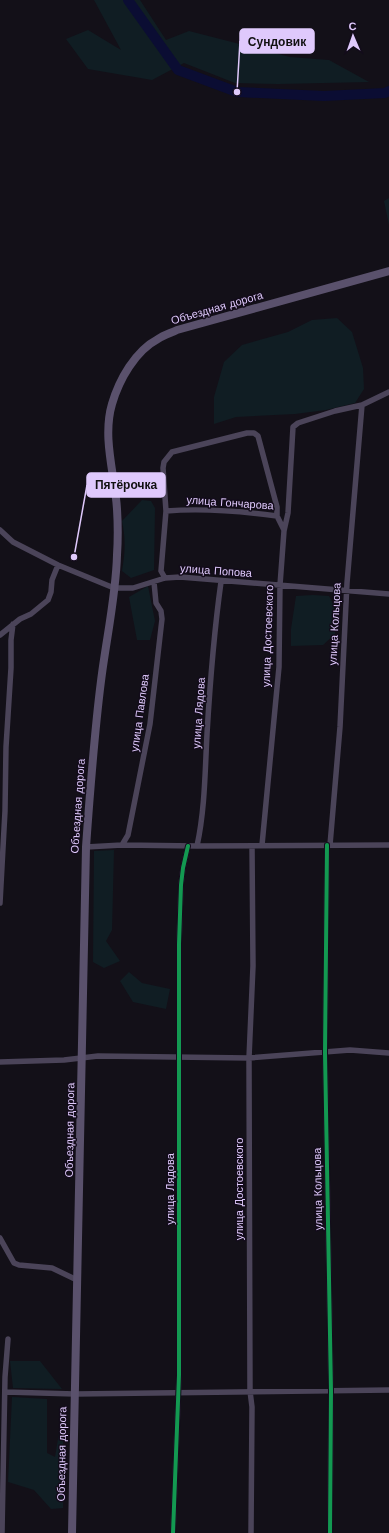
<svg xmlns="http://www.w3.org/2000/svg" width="389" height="1533" viewBox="0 0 389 1533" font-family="'Work Sans',sans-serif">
<rect width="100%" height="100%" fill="#131018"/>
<path fill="#101d23" d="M 94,0 L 140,0 L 166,40 L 189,31 L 290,57 L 329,60 L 369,82 L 278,84 L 235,83 L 184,63 L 152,80 L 88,69 L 66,39 L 88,30 L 121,50 Z
M 389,198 L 389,225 L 384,201 Z
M 337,318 L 352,332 L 363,368 L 364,389 L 355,403 L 326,410 L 295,414 L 236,417 L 214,424 L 214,397 L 224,362 L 242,345 L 288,332 L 312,320 Z
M 142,500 L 151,501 L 155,508 L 154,570 L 131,578 L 122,571 C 125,553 126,540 122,521 Z
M 148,586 L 155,621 L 150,640 L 137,640 L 129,597 Z
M 313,595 L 329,596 C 337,609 336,619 335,634 L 323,645 L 291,646 L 291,629 L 296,596 Z
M 114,850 L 112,930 L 106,941 L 120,961 L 104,968 L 93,962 L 94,851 Z
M 129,972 L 142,983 L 170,989 L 166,1009 L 133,1002 L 120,981 Z
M 10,1361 L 40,1361 L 62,1389 L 13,1388 Z
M 12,1397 L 47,1399 L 47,1453 L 55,1457 L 60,1427 L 63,1428 L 63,1508 L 51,1509 L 34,1490 L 8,1482 Z"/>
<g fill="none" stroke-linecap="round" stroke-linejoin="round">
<path stroke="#0b0d33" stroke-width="10" d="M 128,0 L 178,70 L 237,92 L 324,96 L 385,93 L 389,91"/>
<path stroke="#4b4459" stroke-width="5.5" d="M 166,511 C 203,508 240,511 277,516 L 284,530
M 0,530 L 13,542 L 58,565 L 114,588 L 133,588 L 165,578 L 180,577 L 389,594
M 165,578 L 161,571 L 166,511 L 163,468 L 164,462 L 172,452 L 247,433 L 254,433 L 258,436 L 277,507 L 277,516
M 0,635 L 20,619 L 31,614 L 48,600 L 51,592 L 52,580 L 58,565
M 122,845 L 128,835 L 150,724 L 162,619 L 161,611 L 156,603 L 154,582
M 262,845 L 279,667 L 280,585 L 284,531 L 288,513 L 293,427 L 298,423 L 335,411 L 362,405 L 389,392
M 327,845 L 325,1053 L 331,1391 L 330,1533
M 330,845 L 340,727 L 347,583 L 362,405
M 197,846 C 205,809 205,771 207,734 C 210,683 214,632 221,582
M 86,847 L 122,845 L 197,846 L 389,845
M 0,903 L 5,811 L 6,747 L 11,668 L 11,640 L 13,624
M 0,1062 L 64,1060 L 98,1056 L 249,1058 L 350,1050 L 389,1053
M 0,1238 L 14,1263 L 19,1265 L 52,1268 L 77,1280
M 5,1392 L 75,1394 L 389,1390
M 2,1533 L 5,1377 L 8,1339
M 173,1533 L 179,1375 L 179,944 L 181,885 L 183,868 L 188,846
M 251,1533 L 252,1407 L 250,1391 L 249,1058 L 253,966 L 252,846"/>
<path stroke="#5a516c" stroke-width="8" d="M 72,1533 L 86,847 C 90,791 94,736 101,681 C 106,640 116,596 117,555 C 118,540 118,525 117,509 C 115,475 102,438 112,404 C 119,380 135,351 158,339 C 164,335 171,333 177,330 L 389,271"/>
<g stroke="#130c1b" stroke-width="6">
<path id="cycleway" d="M 327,845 L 325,1053 L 331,1391 L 330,1533
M 173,1533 L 179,1375 L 179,944 L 181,885 L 183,868 L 188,846"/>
</g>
<use href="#cycleway" stroke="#139951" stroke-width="4"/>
</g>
<g text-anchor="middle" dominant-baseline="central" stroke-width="3" stroke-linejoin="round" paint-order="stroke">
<g font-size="11" fill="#dfc9fc" stroke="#130c1b">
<text transform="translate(217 308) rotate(-16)">Объездная дорога</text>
<text transform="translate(230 503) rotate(4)">улица Гончарова</text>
<text transform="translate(216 571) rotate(4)">улица Попова</text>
<text transform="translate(335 624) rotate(-87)">улица Кольцова</text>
<text transform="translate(268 636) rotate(-88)">улица Достоевского</text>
<text transform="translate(140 713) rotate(-82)">улица Павлова</text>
<text transform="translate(199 713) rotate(-86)">улица Лядова</text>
<text transform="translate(78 806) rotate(-86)">Объездная дорога</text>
<text transform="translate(70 1130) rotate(-89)">Объездная дорога</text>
<text transform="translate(170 1189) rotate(-90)">улица Лядова</text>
<text transform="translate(239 1189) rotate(-90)">улица Достоевского</text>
<text transform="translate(318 1189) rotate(-91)">улица Кольцова</text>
<text transform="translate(62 1454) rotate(-89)">Объездная дорога</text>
</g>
</g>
<path fill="none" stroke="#dfc9fc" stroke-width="1.5" d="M237 92L240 41M74 557L87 485"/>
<g fill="#dfc9fc" stroke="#130c1b" stroke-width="1.5">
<circle cx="237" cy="92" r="4"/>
<circle cx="74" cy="557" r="4"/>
</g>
<g fill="#dfc9fc" stroke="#dfc9fc" stroke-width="1.5">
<rect x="240" y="29" width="74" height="24" rx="4"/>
<rect x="87" y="473" width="78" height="24" rx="4"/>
</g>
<g font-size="12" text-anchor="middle" font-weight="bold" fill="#111">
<text x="277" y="46">Сундовик</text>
<text x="126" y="489">Пятёрочка</text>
</g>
<g transform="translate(353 36) rotate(358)" stroke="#130c1b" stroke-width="3" paint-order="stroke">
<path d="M0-3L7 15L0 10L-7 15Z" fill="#dfc9fc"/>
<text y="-6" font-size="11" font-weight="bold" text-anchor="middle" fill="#dfc9fc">С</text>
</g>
</svg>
